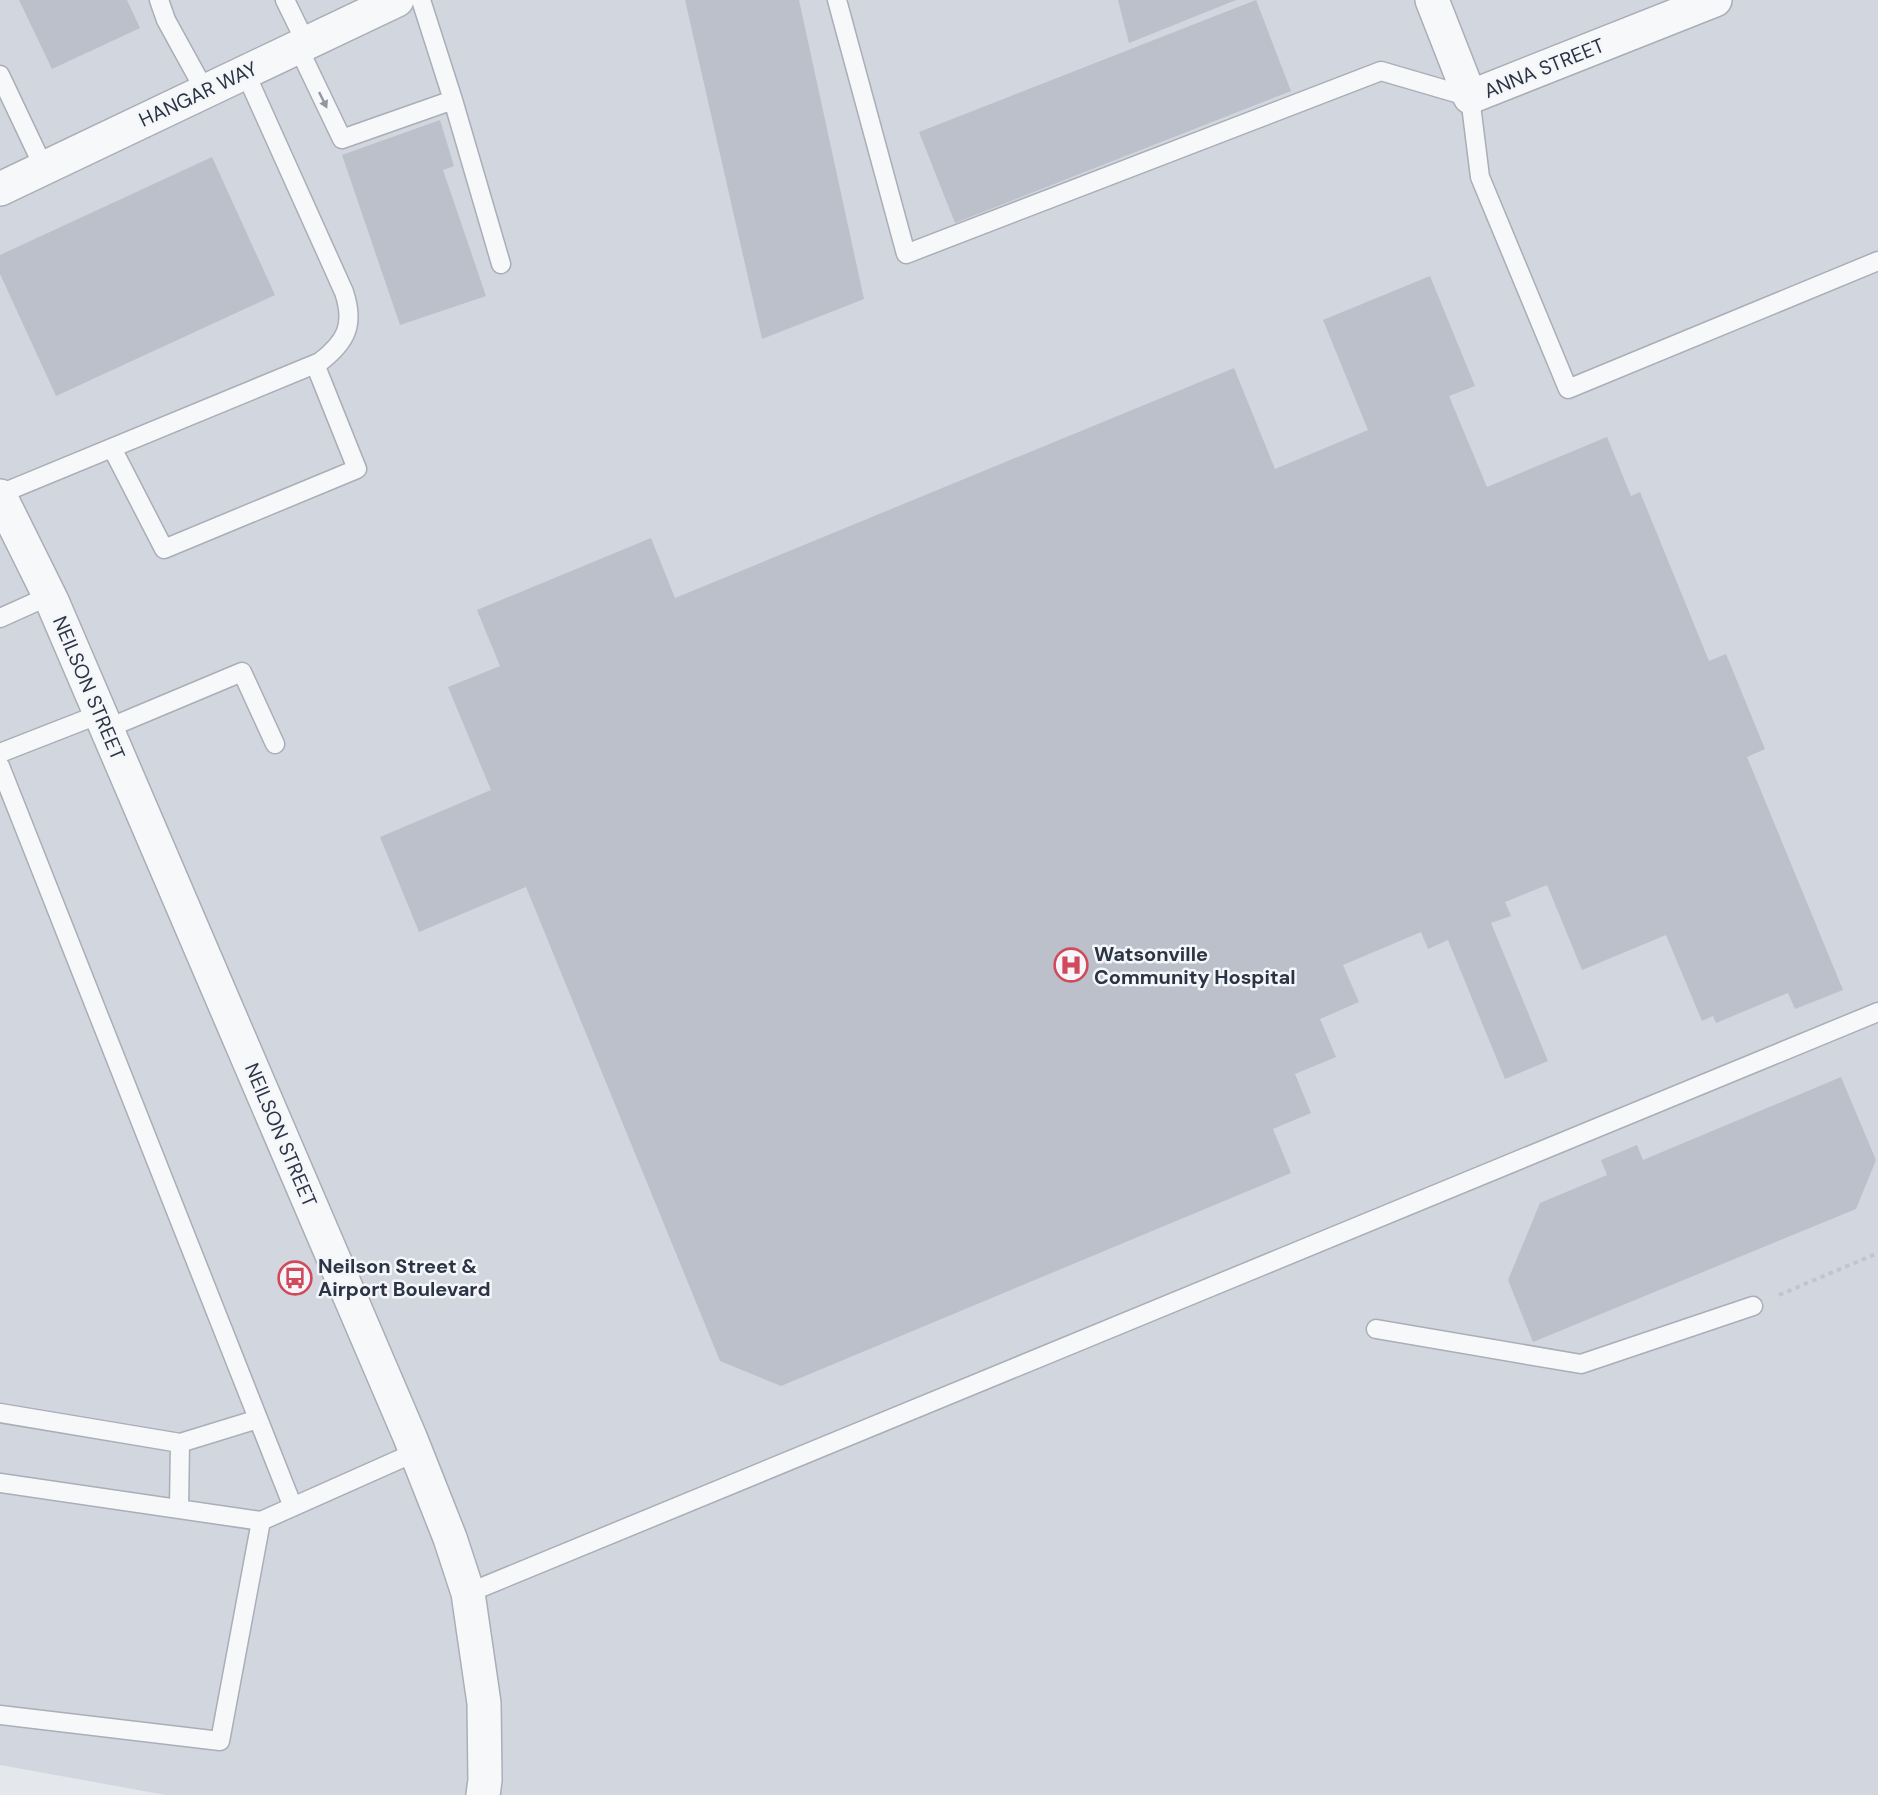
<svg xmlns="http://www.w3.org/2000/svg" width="1878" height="1795" viewBox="0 0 1878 1795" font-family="'DM Sans',sans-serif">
<rect width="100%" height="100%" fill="#e4e7ec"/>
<path fill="#d2d6de" d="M 0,0 L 1878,0 L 1878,1795 L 166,1795 L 0,1765 Z"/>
<path fill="#bbc0ca" d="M 19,0 L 127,0 L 140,28 L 52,69 Z
M 685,0 L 799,0 L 864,299 L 762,339 Z
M 1118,0 L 1236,0 L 1129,43 Z
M 1256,0 L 1291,91 L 955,223 L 919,132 Z
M 440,120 L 454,166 L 443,170 L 486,296 L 400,325 L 342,155 Z
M 212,157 L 275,295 L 56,396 L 0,274 L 0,255 Z
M 1430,276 L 1475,386 L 1449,396 L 1487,487 L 1607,437 L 1631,496 L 1640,492 L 1709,661 L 1726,654 L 1765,749 L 1747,757 L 1843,990 L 1795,1009 L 1788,993 L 1716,1023 L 1713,1016 L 1702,1021 L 1666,935 L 1582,970 L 1547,885 L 1505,902 L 1511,916 L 1491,923 L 1548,1061 L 1505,1079 L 1448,940 L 1428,949 L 1421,932 L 1343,965 L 1359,1002 L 1320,1019 L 1336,1057 L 1295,1074 L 1311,1113 L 1273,1129 L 1291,1173 L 781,1386 L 720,1361 L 526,887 L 419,932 L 380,837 L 491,790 L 448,687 L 500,666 L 477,610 L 651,538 L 675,598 L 1234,368 L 1275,469 L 1368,430 L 1323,320 Z
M 1841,1077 L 1876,1160 L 1856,1209 L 1533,1342 L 1508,1280 L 1540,1203 L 1607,1175 L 1601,1160 L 1637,1145 L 1643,1160 Z"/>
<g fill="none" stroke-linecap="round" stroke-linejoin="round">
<g stroke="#a9aeb7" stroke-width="21">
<path id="lane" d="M 159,0 L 166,20 L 205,91
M 285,0 L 306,43
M 421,0 L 453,100 L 501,264
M 837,0 L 906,254 L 1381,71 L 1470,97 L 1480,177 L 1568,389 L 1878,261
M 298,47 L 342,139 L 453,100
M 0,75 L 44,168
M 112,448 L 164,549 L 357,469 L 315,364
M 0,494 L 320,362 C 346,342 355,325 344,292 L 245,72
M 0,618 L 49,596
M 106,729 L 242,672 L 275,744
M 0,753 L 100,714
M 0,766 L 293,1507
M 1376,1329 L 1581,1364 L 1753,1306
M 0,1413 L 180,1443 L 258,1419
M 0,1483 L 261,1521 L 416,1452
M 179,1508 L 180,1443
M 468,1593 L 1878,1012
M 0,1715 L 220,1741 L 261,1521"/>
</g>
<g stroke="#a9aeb7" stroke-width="36">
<path id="street" d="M 1432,0 L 1470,97 L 1715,0
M 0,189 L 397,0
M 0,496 L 52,601 L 410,1437 L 450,1538 L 468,1593 L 484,1703 L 485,1780 L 483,1795"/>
</g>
<path stroke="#c2c5cb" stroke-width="4" stroke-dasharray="4.5 4.5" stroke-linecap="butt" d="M 1779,1295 L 1878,1253"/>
<use href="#lane" stroke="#f7f8fa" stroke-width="18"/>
<use href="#street" stroke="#f7f8fa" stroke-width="33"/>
</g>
<defs><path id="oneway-solid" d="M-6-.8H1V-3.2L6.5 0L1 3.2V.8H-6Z" transform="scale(1.5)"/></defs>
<use fill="#9196a0" href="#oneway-solid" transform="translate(323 100) rotate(64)"/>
<defs>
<g id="hospital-ring" transform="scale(1.725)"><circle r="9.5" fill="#f4f6f9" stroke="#d1495b" stroke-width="1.5"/><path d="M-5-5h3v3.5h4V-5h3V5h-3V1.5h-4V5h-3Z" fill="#d1495b"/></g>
<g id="bus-ring" transform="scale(1.725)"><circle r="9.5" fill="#f4f6f9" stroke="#d1495b" stroke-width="1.5"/><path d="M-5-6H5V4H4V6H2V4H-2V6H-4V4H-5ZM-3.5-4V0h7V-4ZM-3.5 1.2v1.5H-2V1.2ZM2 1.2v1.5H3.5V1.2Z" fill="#d1495b"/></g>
</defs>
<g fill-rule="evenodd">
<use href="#hospital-ring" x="1071" y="965"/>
<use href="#bus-ring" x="295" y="1278"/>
</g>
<g text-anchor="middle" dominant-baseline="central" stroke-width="5" stroke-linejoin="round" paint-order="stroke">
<g font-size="20" fill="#2b3445" stroke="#f4f6f9">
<text transform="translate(1544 68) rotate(-22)">ANNA STREET</text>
<text transform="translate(198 94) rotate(-25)">HANGAR WAY</text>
<text transform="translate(89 688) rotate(67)">NEILSON STREET</text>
<text transform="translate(281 1135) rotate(67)">NEILSON STREET</text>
</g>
<g font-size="20" font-weight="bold" fill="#2b3445" stroke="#f4f6f9" text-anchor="start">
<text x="1094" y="954">Watsonville<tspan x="1094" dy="23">Community Hospital</tspan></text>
<text x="318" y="1266">Neilson Street &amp;<tspan x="318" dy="23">Airport Boulevard</tspan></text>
</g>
</g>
</svg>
